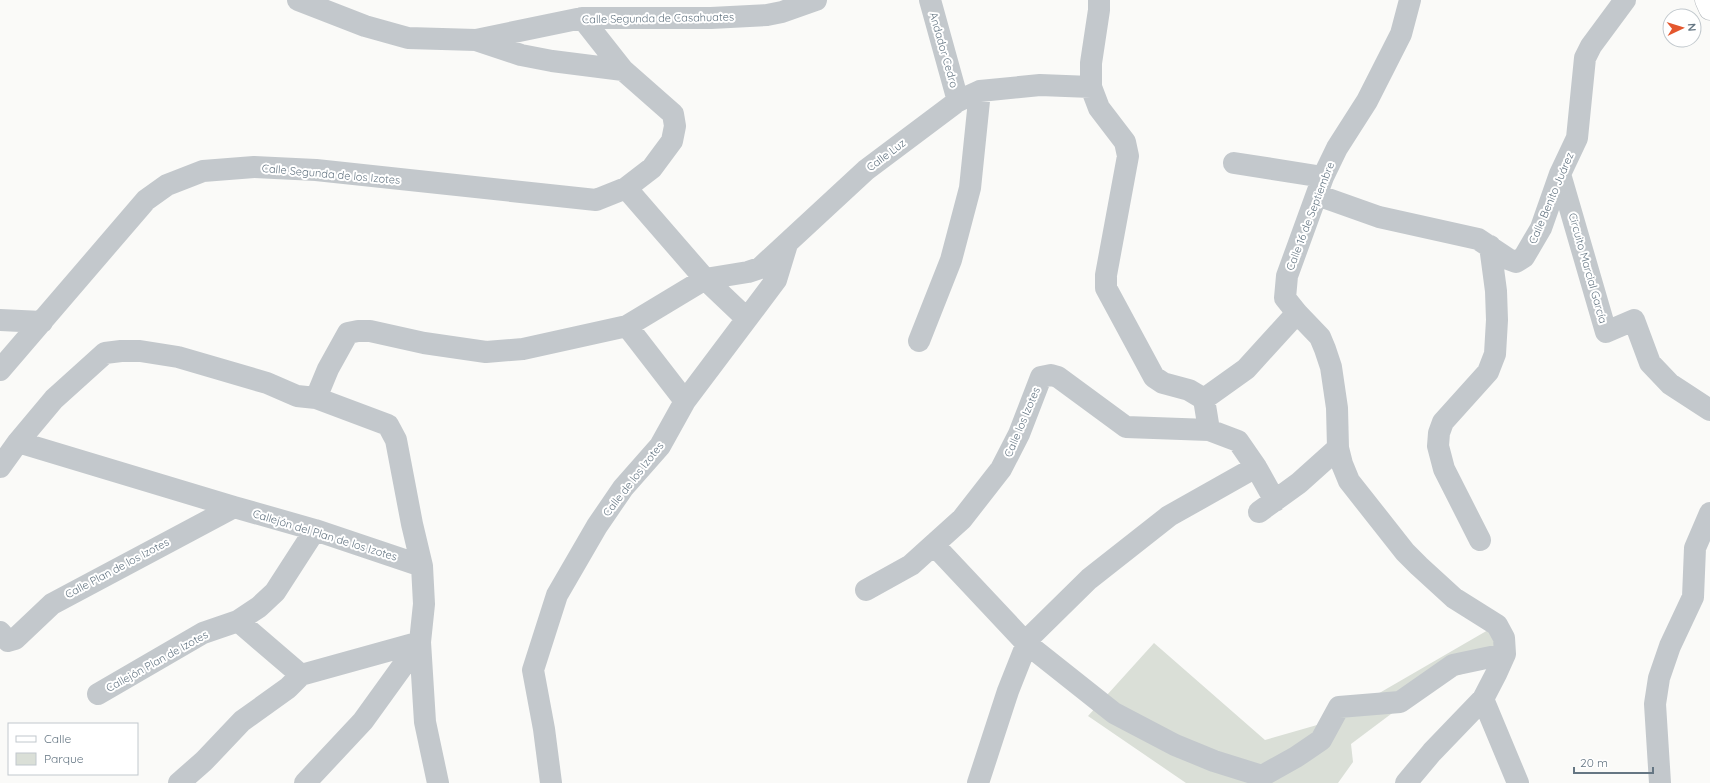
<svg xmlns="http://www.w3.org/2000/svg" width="1710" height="783" viewBox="0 0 1710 783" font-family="Quicksand,sans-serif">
<rect width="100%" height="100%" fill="#fafaf8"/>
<path fill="#dadfd7" d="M 1495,626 L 1498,650 L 1490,665 L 1431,684 L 1351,744 L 1353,762 L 1338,783 L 1186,783 L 1088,716 L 1154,643 L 1265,740 L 1331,721 Z"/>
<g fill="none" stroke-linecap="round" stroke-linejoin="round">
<g stroke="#b5babe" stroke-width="23">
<path id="major" d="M 1706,0 L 1710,9"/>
</g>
<path stroke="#c3c8cc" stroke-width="22" d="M 298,0 L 365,26 L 408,38 L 476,40 L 521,55 L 552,61 L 623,70
M 930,0 L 958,101
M 1099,0 L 1099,10 L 1091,63 L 1091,87 L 1099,108 L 1125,142 L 1128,156 L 1106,275 L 1106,288 L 1154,377 L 1163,383 L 1189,390 L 1204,399 L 1209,430 L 1238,441 L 1256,467 L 1275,501
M 476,40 L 582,18 L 711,18 L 767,15 L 782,12 L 816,0
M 1234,163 L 1323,177
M 1560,174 L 1606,332 L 1634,320 L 1650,363 L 1670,384 L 1710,410
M 626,188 L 705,279 L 746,318
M 1317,195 L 1379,217 L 1478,239 L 1508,259 L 1516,262 L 1524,257 L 1541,228 L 1560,174 L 1577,138 L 1585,58 L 1591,46 L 1625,0
M 0,320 L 42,322
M 627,326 L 685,401
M 919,341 L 951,260 L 970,188 L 980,91
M 0,370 L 146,200 L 167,185 L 203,171 L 254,167 L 316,170 L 596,200 L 626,188 L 652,168 L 672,141 L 675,126 L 673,114 L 623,70 L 582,18
M 316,398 L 328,369 L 348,333 L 358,331 L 370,331 L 424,343 L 486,352 L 523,349 L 627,326 L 705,279 L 748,272 L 760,268 L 866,170 L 958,101 L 980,91 L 1040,85 L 1091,87
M 1204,399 L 1246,369 L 1297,313
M 18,442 L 234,507 L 315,530 L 422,566
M 0,467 L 18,442 L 54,399 L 105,353 L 121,351 L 140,351 L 178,357 L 267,383 L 297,396 L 316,398 L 388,425 L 396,440 L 412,524 L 422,566 L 424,604 L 420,642 L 425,722 L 438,783
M 1259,512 L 1299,483 L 1338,448
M 1480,540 L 1444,469 L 1438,446 L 1439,433 L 1443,422 L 1488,372 L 1495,354 L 1497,320 L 1496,291 L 1490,246
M 934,545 L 1027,644 L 1114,713 L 1175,745 L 1214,761 L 1262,776 L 1296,757 L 1321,740 L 1339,707 L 1400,702 L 1453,665 L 1505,654
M 866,590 L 911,565 L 962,519 L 1001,469 L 1019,434 L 1041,377 L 1051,375 L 1058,377 L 1126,427 L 1209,430
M 238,621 L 301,675
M 0,632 L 8,641 L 15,639 L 52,604 L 234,507
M 98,694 L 203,633 L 238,621 L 259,607 L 275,592 L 315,530
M 1483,699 L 1518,783
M 179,783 L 204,761 L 242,721 L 288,688 L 301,675 L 420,642
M 305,783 L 363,721 L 420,642
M 551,783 L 544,729 L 533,670 L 557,595 L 597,526 L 623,488 L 660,446 L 685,401 L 776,280 L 787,244
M 978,783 L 1008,691 L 1029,638 L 1089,579 L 1169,516 L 1256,467
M 1406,783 L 1432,752 L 1483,699 L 1496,674 L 1505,654 L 1504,638 L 1497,625 L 1454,598 L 1419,566 L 1405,552 L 1349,481 L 1342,464 L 1338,448 L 1337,408 L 1331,367 L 1325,349 L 1320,337 L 1297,313 L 1285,298 L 1287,276 L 1323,177 L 1337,148 L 1367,101 L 1401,34 L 1410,0
M 1660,783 L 1655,704 L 1659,678 L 1670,646 L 1693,597 L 1695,548 L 1710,513"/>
<use href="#major" stroke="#fff" stroke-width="22"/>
</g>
<g text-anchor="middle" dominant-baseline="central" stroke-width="4" stroke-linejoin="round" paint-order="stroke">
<g font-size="11" fill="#657683" stroke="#fff">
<text transform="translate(658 18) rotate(-1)">Calle Segunda de Casahuates</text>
<text transform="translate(944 50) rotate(74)">Andador Cedro</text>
<text transform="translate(886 155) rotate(-37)">Calle Luz</text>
<text transform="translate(331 174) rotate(5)">Calle Segunda de los Izotes</text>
<text transform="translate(1551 198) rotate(-67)">Calle Benito Juárez</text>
<text transform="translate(1310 216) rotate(-69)">Calle 16 de Septiembre</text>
<text transform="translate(1588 268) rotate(74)">Circuito Marcial García</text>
<text transform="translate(1022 422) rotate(-67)">Calle los Izotes</text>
<text transform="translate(633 479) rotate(-52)">Calle de los Izotes</text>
<text transform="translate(325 535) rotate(17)">Callejón del Plan de los Izotes</text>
<text transform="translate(117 568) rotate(-28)">Calle Plan de los Izotes</text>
<text transform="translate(157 661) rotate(-29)">Callejón Plan de Izotes</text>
</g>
</g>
<rect x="8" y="723" width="130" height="52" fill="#ffffff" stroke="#c1c8cd"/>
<rect x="16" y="736" width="20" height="6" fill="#ffffff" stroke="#c1c8cd"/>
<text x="44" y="743" font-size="12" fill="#657683">Calle</text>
<rect x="16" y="753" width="20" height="12" fill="#dadfd7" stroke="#c1c8cd"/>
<text x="44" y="763" font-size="12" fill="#657683">Parque</text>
<g transform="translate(1682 28) rotate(86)"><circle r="19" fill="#ffffff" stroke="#c1c8cd"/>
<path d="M0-3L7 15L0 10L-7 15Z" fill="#e4572e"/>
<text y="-6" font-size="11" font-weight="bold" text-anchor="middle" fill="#657683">N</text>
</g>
<path d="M1574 767v6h79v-6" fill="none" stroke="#657683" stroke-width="2"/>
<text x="1580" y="767" font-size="12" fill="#657683" stroke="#ffffff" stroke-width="3" paint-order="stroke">20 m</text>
</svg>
